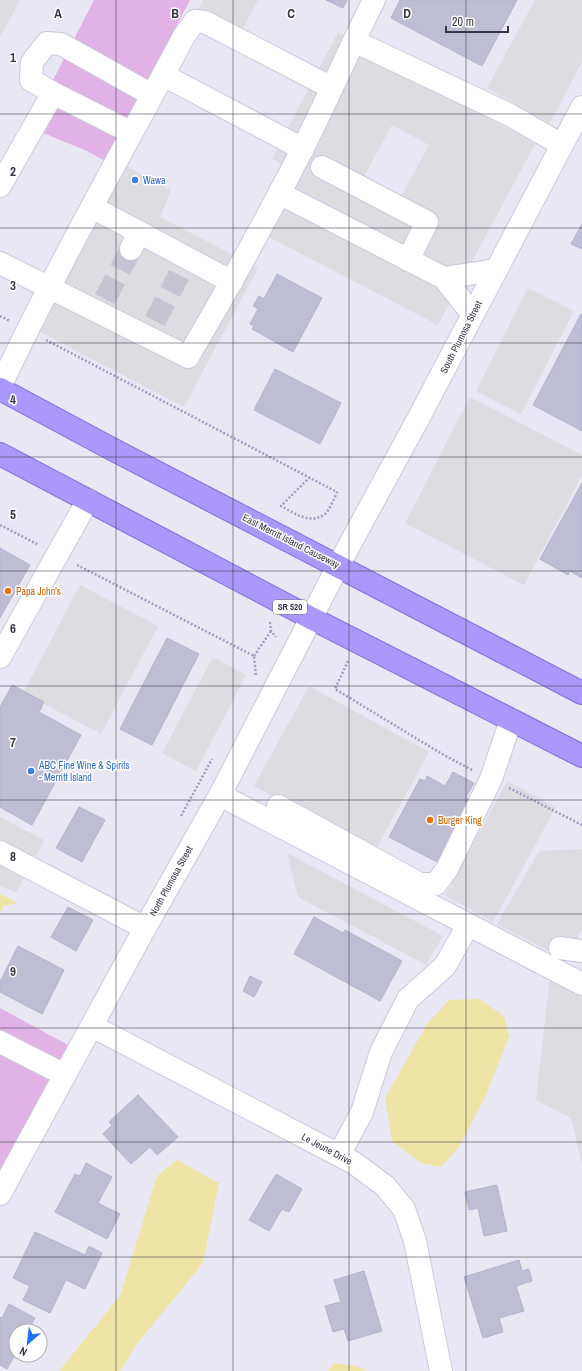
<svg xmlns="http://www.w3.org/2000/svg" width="582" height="1371" viewBox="0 0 582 1371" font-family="'Archivo Narrow',sans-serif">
<rect width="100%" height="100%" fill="#e9e7f3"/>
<path fill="#e1b2e6" d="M 94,0 L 190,0 L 105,161 L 87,151 L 29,127 Z
M 0,1008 L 68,1045 L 0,1171 Z"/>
<path fill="#dcdce1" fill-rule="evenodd" d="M 0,0 L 20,0 L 0,37 Z
M 203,0 L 258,0 L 240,34 L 197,11 Z
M 535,0 L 582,0 L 582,62 L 550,123 L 487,88 Z
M 338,32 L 535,144 L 438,325 L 265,235 L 298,173 L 272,159 ZM 392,125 L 429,145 L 401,197 L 364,177 Z
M 113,159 L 171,190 L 160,217 L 258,268 L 184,407 L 25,324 Z
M 528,288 L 574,311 L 521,414 L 476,391 Z
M 470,397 L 582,455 L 582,475 L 524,585 L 405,523 Z
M 80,585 L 158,626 L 101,734 L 23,693 Z
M 213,657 L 246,675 L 196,771 L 162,753 Z
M 309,686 L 429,752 L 375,851 L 254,786 Z
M 507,781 L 556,807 L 493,922 L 445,896 Z
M 0,817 L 44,840 L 16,893 L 0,885 Z
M 582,849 L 582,929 L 566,960 L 497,924 L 539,851 Z
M 287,853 L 443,936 L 426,965 L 298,897 Z
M 551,968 L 582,985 L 582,1165 L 571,1118 L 536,1100 Z"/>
<path fill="#eee4a6" d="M 0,894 L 18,903 L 3,906 L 0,914 Z
M 479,999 L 504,1016 L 509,1037 L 486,1095 L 459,1147 L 441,1167 L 421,1163 L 392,1141 L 385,1098 L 427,1024 L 449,1000 Z
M 177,1160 L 219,1183 L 203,1263 L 136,1345 L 120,1371 L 59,1371 L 120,1296 L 157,1176 Z
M 334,1363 L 356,1366 L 369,1371 L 328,1371 Z"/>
<path fill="#bfbdd4" stroke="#b3b1cf" d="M 326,0 L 347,0 L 343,8 Z
M 400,0 L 517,0 L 482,66 L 391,18 Z
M 582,224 L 582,249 L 571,244 Z
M 277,274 L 322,298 L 293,352 L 252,329 L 254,326 L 250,324 L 258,309 L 253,306 L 259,296 L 264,299 Z
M 581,314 L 582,314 L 582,431 L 533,405 Z
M 275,369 L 341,403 L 320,444 L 254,410 Z
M 582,483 L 582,578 L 570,571 L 568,575 L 540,559 Z
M 0,548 L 30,565 L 0,618 Z
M 167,638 L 199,654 L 152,745 L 120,729 Z
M 12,685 L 44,702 L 39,712 L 81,735 L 32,825 L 0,807 L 0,707 Z
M 453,772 L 474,783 L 466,797 L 472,801 L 439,863 L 389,837 L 420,779 L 425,781 L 427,776 L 445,786 Z
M 79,807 L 105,820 L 82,862 L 56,848 Z
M 68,907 L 93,920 L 76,951 L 51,937 Z
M 314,917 L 343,933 L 345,930 L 402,961 L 380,1001 L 294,954 Z
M 18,946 L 64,970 L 42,1014 L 0,992 L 0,982 Z
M 250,976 L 262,982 L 254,997 L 243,991 Z
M 138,1095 L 178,1137 L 157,1155 L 150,1147 L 131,1164 L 103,1134 L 112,1125 L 109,1122 Z
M 86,1163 L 112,1177 L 98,1203 L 120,1214 L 107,1239 L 55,1212 L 75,1174 L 80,1176 Z
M 276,1174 L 302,1189 L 289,1212 L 282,1209 L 269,1231 L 249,1220 Z
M 497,1185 L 507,1231 L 484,1236 L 478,1208 L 469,1210 L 465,1192 Z
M 35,1232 L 85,1255 L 89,1246 L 102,1253 L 85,1289 L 66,1280 L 50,1313 L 23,1300 L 30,1286 L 13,1278 Z
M 519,1260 L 522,1271 L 529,1269 L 532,1281 L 516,1286 L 524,1311 L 499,1318 L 503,1332 L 483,1338 L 464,1277 Z
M 364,1271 L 382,1331 L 348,1341 L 344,1329 L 333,1332 L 325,1306 L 341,1302 L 334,1280 Z
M 9,1304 L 35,1318 L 28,1331 L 16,1331 L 16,1353 L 7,1369 L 0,1365 L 0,1317 L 2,1318 Z"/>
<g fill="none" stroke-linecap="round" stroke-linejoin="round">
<path stroke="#c6c4d0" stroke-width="22" stroke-dasharray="22 11" stroke-linecap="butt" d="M 105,299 L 131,249
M 155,321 L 179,275"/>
<g stroke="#cac7dc" stroke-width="24">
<path id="minor" d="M 374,0 L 354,41 L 510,115 L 562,145
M 163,75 L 303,149
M 132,133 L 53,93 L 31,80 L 32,62 L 47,43 L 61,44 L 152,95
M 322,167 L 427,222 L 408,260
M 0,186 L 53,93
M 279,193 L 444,278
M 92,207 L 232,282
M 131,249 L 139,232
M 0,263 L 188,357 C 228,289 266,220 302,150 C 320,114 337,77 354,41
M 473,315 L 444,278 L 496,270
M 0,387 C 56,268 122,153 184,36 L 195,21 L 205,22 L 332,88
M 0,657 L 88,500
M 220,795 L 582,984
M 278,806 L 420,884 L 436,884 L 447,869 L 491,779 L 511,720
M 0,852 L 145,928
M 560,948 L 582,951
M 92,1026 L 354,1163 L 385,1186 L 404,1209 L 415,1241 L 441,1371
M 0,1042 L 65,1075
M 339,1155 L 362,1112 L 381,1052 L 408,999 L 445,966 L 468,925
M 0,1194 L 145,928 L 220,795 L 338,566 L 417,421 L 582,107"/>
</g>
<g stroke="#7c69df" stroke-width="24">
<path id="major" d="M 0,389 L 110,448 L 582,693
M 0,454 L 311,618 L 582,756"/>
</g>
<path stroke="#a09cbf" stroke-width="2.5" stroke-dasharray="2 2" stroke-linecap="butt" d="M 0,316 L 10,321
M 46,340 L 337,492 C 335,497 329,511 325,514 C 310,525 294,513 281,506 L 310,477
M 0,525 L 39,545
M 77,565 L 254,656 L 256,676
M 270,622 L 271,631 L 276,637
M 254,656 L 271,631
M 348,661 L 335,689 L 442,754 L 472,770
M 509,788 L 582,825
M 181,816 L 212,759"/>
<use href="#minor" stroke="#fff" stroke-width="22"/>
<use href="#major" stroke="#aa99fa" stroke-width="22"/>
</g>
<path fill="none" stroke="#383646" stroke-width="1" stroke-opacity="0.55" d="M 116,0 L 116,1371M 233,0 L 233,1371M 349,0 L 349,1371M 466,0 L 466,1371M 0,114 L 582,114M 0,228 L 582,228M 0,343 L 582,343M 0,457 L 582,457M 0,571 L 582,571M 0,686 L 582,686M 0,800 L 582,800M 0,914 L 582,914M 0,1028 L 582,1028M 0,1142 L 582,1142M 0,1257 L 582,1257"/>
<g fill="#3f7fe0" stroke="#fff" stroke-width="1.5">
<circle cx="135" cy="180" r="4"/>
<circle cx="31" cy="771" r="4"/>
</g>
<g fill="#e8710a" stroke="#fff" stroke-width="1.5">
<circle cx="8" cy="591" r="4"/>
<circle cx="430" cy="820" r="4"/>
</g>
<g text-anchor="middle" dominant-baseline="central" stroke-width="3" stroke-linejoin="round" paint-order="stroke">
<rect fill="#fff" stroke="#74727e" stroke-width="1" x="273" y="600" width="34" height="14" rx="3"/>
<g font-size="9" font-weight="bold" fill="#383646">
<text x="290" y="607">SR 520</text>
</g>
<g font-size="10" fill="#366cbe" stroke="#fff" text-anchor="start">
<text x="143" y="180">Wawa</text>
<text x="39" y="765">ABC Fine Wine &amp; Spirits<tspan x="39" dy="12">- Merritt Island</tspan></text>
</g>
<g font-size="10" fill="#383646" stroke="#fff">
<text transform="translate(461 337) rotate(-63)">South Plumosa Street</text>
<text transform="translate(291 541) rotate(27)">East Merritt Island Causeway</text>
<text transform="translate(171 881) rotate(-61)">North Plumosa Street</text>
<text transform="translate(327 1149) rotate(28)">Le Jeune Drive</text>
</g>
<g font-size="10" fill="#c56008" stroke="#fff" text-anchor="start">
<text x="16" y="591">Papa John's</text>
<text x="438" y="820">Burger King</text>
</g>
</g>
<g font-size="13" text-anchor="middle" font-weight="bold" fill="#383646" stroke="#fff" stroke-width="3" stroke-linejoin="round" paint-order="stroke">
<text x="58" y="18">A</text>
<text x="175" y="18">B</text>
<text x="291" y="18">C</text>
<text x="407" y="18">D</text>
<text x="13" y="62">1</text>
<text x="13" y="176">2</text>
<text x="13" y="290">3</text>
<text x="13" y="404">4</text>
<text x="13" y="519">5</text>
<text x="13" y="633">6</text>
<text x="13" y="747">7</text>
<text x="13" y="861">8</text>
<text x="13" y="976">9</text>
</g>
<g transform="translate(28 1343) rotate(208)"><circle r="19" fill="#ffffff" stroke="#afafb5"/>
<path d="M0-3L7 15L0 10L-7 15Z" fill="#2071f2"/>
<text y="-6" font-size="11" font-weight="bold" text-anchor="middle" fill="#383646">N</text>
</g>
<path d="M446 26v6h62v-6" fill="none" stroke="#383646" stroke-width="2"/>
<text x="452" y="26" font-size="12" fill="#383646" stroke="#ffffff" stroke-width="3" paint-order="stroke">20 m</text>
</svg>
